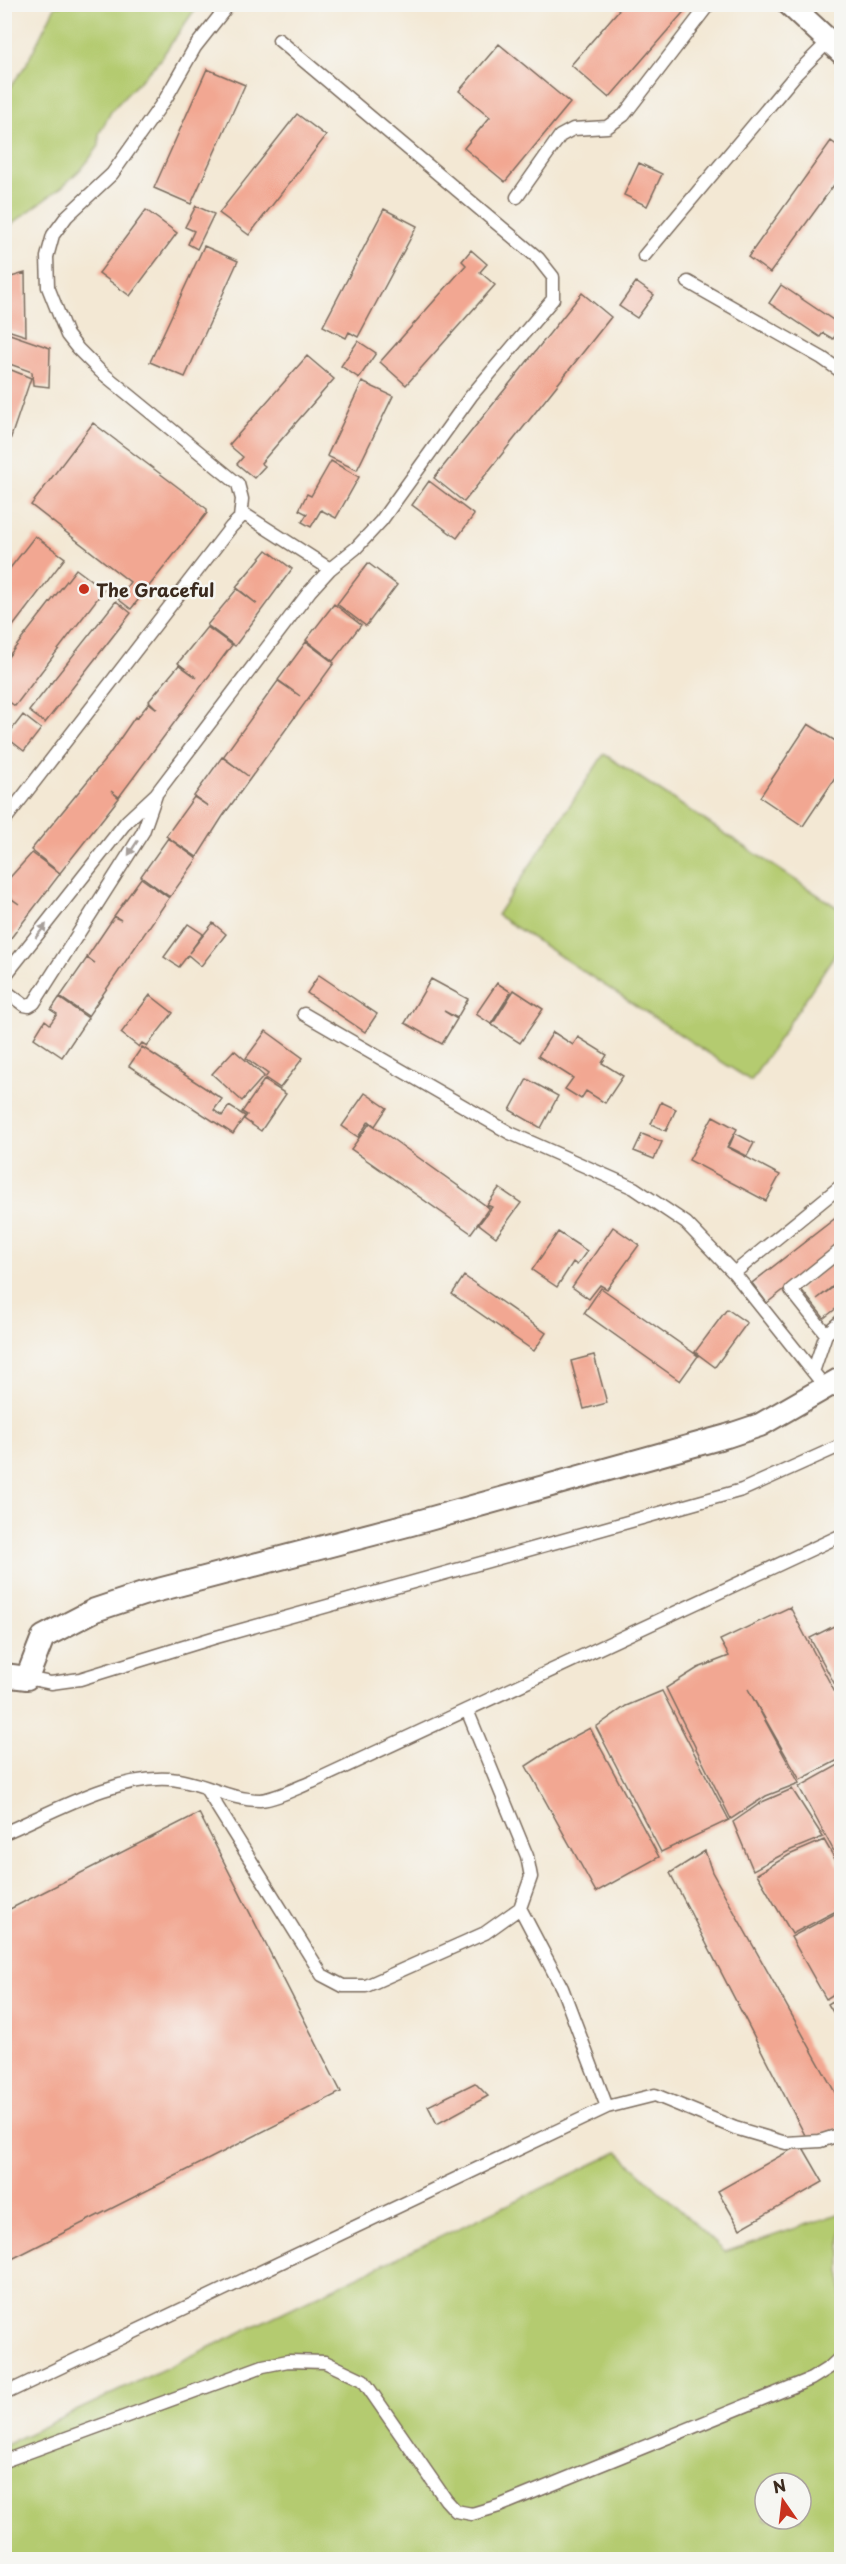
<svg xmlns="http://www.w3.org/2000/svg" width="846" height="2564" viewBox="0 0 846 2564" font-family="'Playpen Sans',sans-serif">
<rect width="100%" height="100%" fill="#f6f6f2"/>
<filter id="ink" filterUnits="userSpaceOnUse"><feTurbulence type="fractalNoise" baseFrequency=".0167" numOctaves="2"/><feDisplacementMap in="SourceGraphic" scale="12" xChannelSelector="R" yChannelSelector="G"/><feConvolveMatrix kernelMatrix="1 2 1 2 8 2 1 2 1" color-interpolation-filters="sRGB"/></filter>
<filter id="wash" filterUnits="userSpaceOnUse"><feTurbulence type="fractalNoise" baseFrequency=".008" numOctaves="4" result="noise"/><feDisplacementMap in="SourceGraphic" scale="24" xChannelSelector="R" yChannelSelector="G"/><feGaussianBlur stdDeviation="1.35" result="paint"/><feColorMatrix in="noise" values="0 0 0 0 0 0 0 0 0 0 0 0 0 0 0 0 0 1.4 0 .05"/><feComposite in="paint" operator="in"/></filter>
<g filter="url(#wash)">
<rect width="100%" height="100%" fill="#f3e8d4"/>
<path fill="#b4cb70" stroke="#787a47" stroke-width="1.5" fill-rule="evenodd" d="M 56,5 L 198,5 L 159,61 L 112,110 L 99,134 L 99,146 L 84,166 L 62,187 L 5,229 L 5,94 L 26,65 Z
M 604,754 L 841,910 L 841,945 L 751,1081 L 497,915 Z
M 618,2152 L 725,2252 L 841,2213 L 841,2559 L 5,2560 L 5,2445 ZM 765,2483 L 801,2483 L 801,2519 L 765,2519 Z"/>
<g id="blocks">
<path fill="#f2a792" d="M 624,4 L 685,4 L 688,7 L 609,98 L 571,65 Z
M 499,44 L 570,103 L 505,182 L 464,148 L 490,117 L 459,91 Z
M 207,69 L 245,85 L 191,204 L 154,188 Z
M 297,114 L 326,136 L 249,235 L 219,213 Z
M 831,141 L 842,149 L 842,174 L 770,273 L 748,257 Z
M 639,163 L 662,174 L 647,206 L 624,195 Z
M 196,206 L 214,214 L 197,249 L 188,244 L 194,231 L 185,227 Z
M 384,209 L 417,226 L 358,337 L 349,332 L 346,338 L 323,326 Z
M 146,210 L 177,233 L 130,296 L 99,273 Z
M 204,246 L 238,261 L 185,377 L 150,362 Z
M 471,250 L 487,264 L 480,272 L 495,285 L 406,385 L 380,362 L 466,265 L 462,261 Z
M 25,273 L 26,336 L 4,329 L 4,279 Z
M 636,282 L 654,295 L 637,318 L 619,306 Z
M 781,285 L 842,326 L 833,339 L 823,333 L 820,337 L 769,303 Z
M 582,293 L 611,317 L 464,502 L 434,478 Z
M 4,332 L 50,348 L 49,387 L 33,385 L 32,372 L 4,362 Z
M 358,341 L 376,353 L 359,378 L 341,366 Z
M 307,356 L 334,379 L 261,463 L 265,466 L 254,478 L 237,464 L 243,457 L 229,445 Z
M 4,367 L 31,378 L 5,455 L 4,455 Z
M 362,382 L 393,396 L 357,470 L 327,456 Z
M 93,423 L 207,509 L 207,513 L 131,609 L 118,599 L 130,582 L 31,505 Z
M 331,461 L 359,477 L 336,518 L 321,510 L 311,527 L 302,522 L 307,514 L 299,510 L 307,494 L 311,496 Z
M 429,481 L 474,515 L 457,538 L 412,505 Z
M 35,536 L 65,558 L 4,638 L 4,576 Z
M 267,550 L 292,569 L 235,646 L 207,625 L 237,589 L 257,604 L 236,587 Z
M 368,563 L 397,585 L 366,626 L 337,604 Z
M 76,569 L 104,590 L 15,706 L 4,698 L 4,662 Z
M 116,601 L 131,613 L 45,723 L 29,711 Z
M 334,604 L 361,625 L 333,661 L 306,640 Z
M 207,627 L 232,645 L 119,797 L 111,791 L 119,798 L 60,873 L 31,850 L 108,756 L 135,717 L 137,718 L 149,703 L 157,709 L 149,701 L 179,665 L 197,678 L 178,663 Z
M 306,642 L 334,663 L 223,816 L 197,857 L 166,836 L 194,797 L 208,806 L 194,796 L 222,757 L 248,776 L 223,757 L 278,681 L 300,696 L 278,680 Z
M 23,715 L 41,729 L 24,751 L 6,737 Z
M 808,724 L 842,745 L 842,768 L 803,826 L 760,797 Z
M 168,838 L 197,859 L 170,897 L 141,876 Z
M 32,853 L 60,874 L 4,947 L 4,894 L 19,904 L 4,893 L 4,884 Z
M 141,878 L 169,898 L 88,1016 L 60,997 L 87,958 L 95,963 L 87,957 L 114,917 L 121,920 L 114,916 Z
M 213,923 L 226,934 L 201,966 L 188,955 L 179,967 L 164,957 L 188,924 L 203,934 L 189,953 Z
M 319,975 L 377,1014 L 365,1032 L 307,993 Z
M 431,979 L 468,999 L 457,1018 L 444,1011 L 457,1019 L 442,1044 L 405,1023 Z
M 497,983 L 511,992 L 491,1024 L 476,1014 Z
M 514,990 L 543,1009 L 520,1043 L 492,1025 Z
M 150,995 L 173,1013 L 147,1046 L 142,1043 L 139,1047 L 121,1033 Z
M 59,998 L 88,1018 L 62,1057 L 34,1038 L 45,1020 L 50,1024 L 57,1014 L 51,1010 Z
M 266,1031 L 303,1058 L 280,1088 L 265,1078 L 268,1074 L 246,1058 Z
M 553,1032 L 573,1045 L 578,1037 L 607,1055 L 602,1063 L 623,1076 L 605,1103 L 586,1091 L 581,1099 L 565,1089 L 573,1078 L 538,1056 Z
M 142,1047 L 222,1099 L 214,1110 L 222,1116 L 229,1106 L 245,1116 L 233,1134 L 129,1066 Z
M 234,1050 L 264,1076 L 242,1101 L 212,1074 Z
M 527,1079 L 558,1096 L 541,1128 L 510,1110 Z
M 264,1080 L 286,1094 L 261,1131 L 244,1119 L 247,1115 L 242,1112 Z
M 365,1093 L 387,1108 L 375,1126 L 369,1121 L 358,1137 L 342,1126 Z
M 661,1102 L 676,1109 L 666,1131 L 651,1124 Z
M 713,1116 L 737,1129 L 727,1147 L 780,1175 L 766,1201 L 689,1160 Z
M 370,1123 L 489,1208 L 471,1233 L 351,1149 Z
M 735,1133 L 754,1143 L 747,1156 L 729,1147 Z
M 642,1134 L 662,1142 L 654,1159 L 634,1151 Z
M 499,1188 L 521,1203 L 496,1237 L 479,1224 L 492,1207 L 487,1205 Z
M 842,1213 L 842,1244 L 767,1303 L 752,1283 Z
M 613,1227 L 639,1245 L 607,1289 L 600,1285 L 589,1299 L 572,1287 Z
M 558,1232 L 587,1251 L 577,1265 L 573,1262 L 557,1287 L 532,1270 Z
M 842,1254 L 842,1279 L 817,1299 L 842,1281 L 842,1304 L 824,1318 L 800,1288 Z
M 464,1276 L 546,1333 L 534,1351 L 452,1294 Z
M 601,1288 L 698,1356 L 680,1381 L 584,1313 Z
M 727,1309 L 747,1323 L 715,1367 L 695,1352 Z
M 594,1355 L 607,1403 L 584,1409 L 571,1361 Z
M 790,1607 L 842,1706 L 842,1758 L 800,1780 L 748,1689 L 799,1783 L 766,1796 L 731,1819 L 666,1688 L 698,1668 L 729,1656 L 720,1640 Z
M 842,1622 L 842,1698 L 810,1638 Z
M 662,1691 L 729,1820 L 661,1852 L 596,1727 L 626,1706 Z
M 590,1728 L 659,1857 L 596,1892 L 526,1766 L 558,1745 Z
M 842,1763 L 842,1866 L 799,1787 Z
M 792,1789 L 823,1837 L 791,1850 L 753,1870 L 733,1822 L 762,1802 Z
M 199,1813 L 341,2092 L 4,2263 L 4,1912 Z
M 824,1840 L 842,1871 L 842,1908 L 792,1934 L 757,1874 L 789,1855 Z
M 705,1851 L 712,1872 L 842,2105 L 842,2128 L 807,2139 L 670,1873 Z
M 842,1910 L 842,1989 L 826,1999 L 791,1937 Z
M 842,1995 L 842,2027 L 828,2004 Z
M 475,2083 L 488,2096 L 437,2124 L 428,2106 Z
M 801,2144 L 823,2182 L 740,2229 L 718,2191 Z"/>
</g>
</g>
<g filter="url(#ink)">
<use href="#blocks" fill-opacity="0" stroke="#7b6c5e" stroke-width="1.5"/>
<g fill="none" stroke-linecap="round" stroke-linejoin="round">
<g stroke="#7b6c5e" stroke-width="15">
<path id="lane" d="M 517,197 L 560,136 L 573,129 L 607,127 L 624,115 L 709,4
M 644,256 L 797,73 L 829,41
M 688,282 L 822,358 L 842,372
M 241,512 L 330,569
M 4,821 L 231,527 L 240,518 L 242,499 L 238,484 L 100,371 L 78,349 L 67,335 L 48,287 L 47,257 L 53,235 L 67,216 L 112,174 L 166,98 L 195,47 L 229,4
M 4,977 L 127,821 L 156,794 L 310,591 L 330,569 L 356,548 L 381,521 L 471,396 L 553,299 L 553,277 L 538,258 L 279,40
M 4,990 L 24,1005 L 29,1006 L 34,1003 L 143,832 L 156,795
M 304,1014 L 510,1133 L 634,1188 L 686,1223 L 734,1273
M 826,1334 L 791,1290 L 842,1249
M 813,1372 L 826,1334 L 842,1320
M 826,1388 L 734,1273 L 842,1185
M 27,1678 L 51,1683 L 80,1679 L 213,1638 L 742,1490 L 842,1445
M 205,1787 L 322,1975 L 343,1986 L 366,1986 L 485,1933 L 520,1908 L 531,1877 L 527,1856 L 467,1710
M 4,1833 C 53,1812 116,1775 170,1779 C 201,1781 228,1800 260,1800 C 276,1799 296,1788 312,1782 L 842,1535
M 520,1908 L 562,1988 L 607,2107
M 4,2394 L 607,2107 L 655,2095 L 735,2128 L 786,2143 L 820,2141 L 842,2134
M 4,2461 L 263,2366 L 288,2361 L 325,2362 L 363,2380 L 446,2500 L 456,2511 L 472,2514 L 499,2506 L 811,2379 L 830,2367 L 842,2356"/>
</g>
<g stroke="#7b6c5e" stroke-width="26">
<path id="street" d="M 789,4 L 842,53
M 4,1675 L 27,1678 L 43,1637 L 95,1610 L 143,1594 L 411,1524 L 727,1436 L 760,1425 L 842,1378"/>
</g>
<use href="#lane" stroke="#fff" stroke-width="12"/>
<use href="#street" stroke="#fff" stroke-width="22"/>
</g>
<defs><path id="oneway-solid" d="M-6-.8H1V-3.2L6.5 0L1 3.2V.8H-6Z" transform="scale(1.5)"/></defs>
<g fill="#a79f9a">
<use href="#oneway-solid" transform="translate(133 848) rotate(123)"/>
<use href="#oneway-solid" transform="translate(41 931) rotate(-52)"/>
</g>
</g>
<circle fill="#c8321e" stroke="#f6f6f2" stroke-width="2" cx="84" cy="589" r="6"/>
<g text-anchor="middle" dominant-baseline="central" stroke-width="5" stroke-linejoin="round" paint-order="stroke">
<g font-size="18" font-weight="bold" fill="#3b2a1e" stroke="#f6f6f2" text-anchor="start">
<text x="96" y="589">The Graceful</text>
</g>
</g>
<rect width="846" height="2564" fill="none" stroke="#f6f6f2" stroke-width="24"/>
<g transform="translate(783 2501) rotate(346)"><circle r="28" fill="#f6f6f2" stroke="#aba49d" stroke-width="1.5"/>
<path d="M0-4.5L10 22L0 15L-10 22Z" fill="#c8321e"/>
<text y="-9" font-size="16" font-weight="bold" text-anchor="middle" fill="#3b2a1e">N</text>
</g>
</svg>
